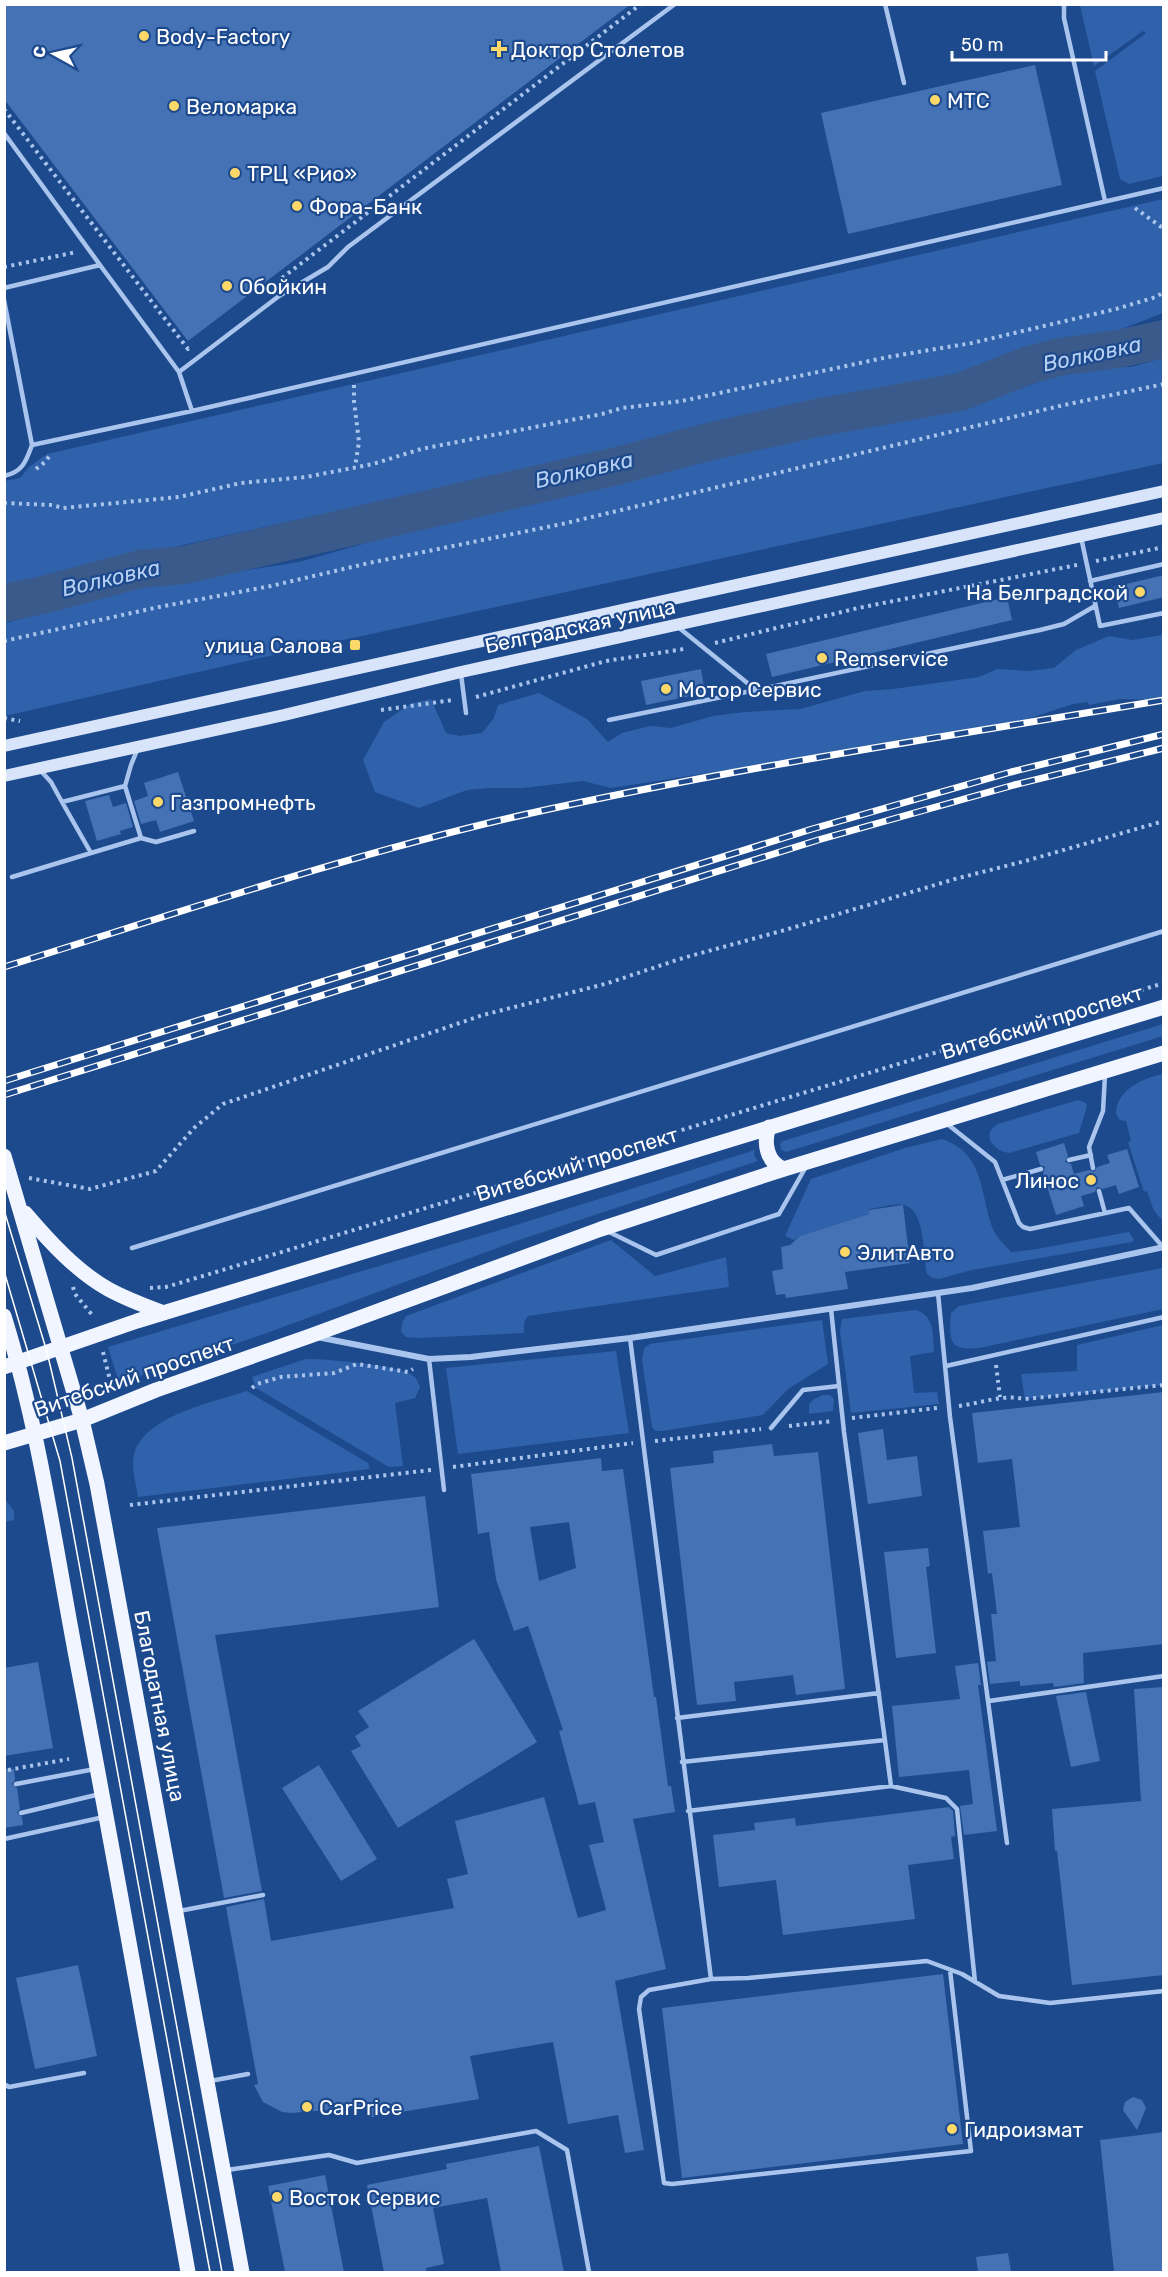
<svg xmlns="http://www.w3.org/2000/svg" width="1168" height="2277" viewBox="0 0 1168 2277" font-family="Rubik,sans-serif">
<rect width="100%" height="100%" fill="#1d498d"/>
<path fill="#3062ab" d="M 1080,5 L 1163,5 L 1163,176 L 1129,184 L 1120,179 L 1095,71 L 1146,33 L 1143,31 L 1094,66 Z
M 1163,199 L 1163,313 L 1111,333 L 1033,349 L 994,361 L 959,379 L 869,394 L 110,561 L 65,576 L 5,588 L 5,481 L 20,478 L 29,467 L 47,454 Z
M 1163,358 L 1163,463 L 251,660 L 5,716 L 5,623 L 146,586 L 299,562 L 426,526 L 926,408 L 993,398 L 1080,367 L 1131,367 Z
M 1163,635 L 1163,700 L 1120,699 L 1089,705 L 1088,702 L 1073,704 L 1024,720 L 961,734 L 611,788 L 583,781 L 523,788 L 489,788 L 467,790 L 419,808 L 375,792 L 363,760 L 384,722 L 410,704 L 431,699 L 446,733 L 460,736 L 482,733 L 494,718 L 498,705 L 539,693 L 587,719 L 608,742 L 622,733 L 650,726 L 671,728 L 713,716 L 745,712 L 800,709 L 865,691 L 893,689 L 979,677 L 997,669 L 1028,671 L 1054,668 L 1076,650 L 1109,636 L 1132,640 Z
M 1163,1024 L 1163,1036 L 786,1152 L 781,1150 L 780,1144 L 783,1141 Z
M 1163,1074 L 1164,1074 L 1163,1220 C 1153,1213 1151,1203 1147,1191 L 1144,1192 L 1128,1142 L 1131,1141 L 1126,1121 L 1120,1120 L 1116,1114 C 1116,1090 1143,1078 1163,1074 Z
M 1078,1100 L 1086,1103 L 1087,1106 L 1079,1133 L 1009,1153 C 994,1151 980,1135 998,1124 Z
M 942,1139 C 985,1153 980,1195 993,1229 C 996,1237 1005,1245 1011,1252 L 1037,1249 L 1129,1232 L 1134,1240 L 1132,1242 L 972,1270 L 939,1279 L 932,1278 L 927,1274 C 923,1257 926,1208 903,1205 C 893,1203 879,1208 869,1209 L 869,1214 L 800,1236 L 794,1240 L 785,1236 L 811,1179 L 905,1148 Z
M 755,1150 L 754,1155 L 758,1161 L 516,1241 L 264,1334 L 119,1383 L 108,1347 L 513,1226 Z
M 611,1240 L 655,1276 L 726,1257 L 729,1287 L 528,1316 L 524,1322 L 524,1333 L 421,1338 L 406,1337 L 401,1332 L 402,1323 L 406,1316 Z
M 1163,1268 L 1163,1309 L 979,1348 C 948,1351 949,1340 951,1313 L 959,1306 Z
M 915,1310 C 935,1315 933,1335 934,1352 L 910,1356 L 914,1393 L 937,1392 L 939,1404 L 851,1413 L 840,1331 L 842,1319 Z
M 822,1320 L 828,1364 L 788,1389 L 763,1415 L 662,1431 L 655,1431 L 652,1427 L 642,1360 L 644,1348 L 650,1344 Z
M 1163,1325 L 1163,1385 L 1025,1399 L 1021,1374 L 1077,1371 L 1077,1345 Z
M 616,1351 L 629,1433 L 458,1454 L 446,1368 Z
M 306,1359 C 326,1359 397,1365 412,1375 C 417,1378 418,1383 420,1387 L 415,1398 L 395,1403 L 403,1466 L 389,1467 L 256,1388 L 252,1377 Z
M 247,1391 L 368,1463 L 370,1469 L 138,1497 C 136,1483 131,1469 134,1455 C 143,1416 214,1402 247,1391 Z
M 823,1395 L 830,1395 L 834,1399 L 833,1411 L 809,1414 L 809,1404 L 814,1399 Z
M 4,1498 L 14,1511 L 14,1520 L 5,1522 Z"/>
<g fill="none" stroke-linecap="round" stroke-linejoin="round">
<path stroke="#3b5a8c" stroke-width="38" d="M 4,603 L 43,595 L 140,569 L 184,565 L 617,466 L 708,442 L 816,418 L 960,392 L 1029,365 L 1059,357 L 1118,349 L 1164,339"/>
</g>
<path fill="#4572b5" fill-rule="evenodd" d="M 4,4 L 631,4 L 188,341 L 4,99 Z
M 1035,65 L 1062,185 L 848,234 L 821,113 Z
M 1164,575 L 1164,597 L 1119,608 L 1114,587 Z
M 1007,597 L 1012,620 L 772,677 L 766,654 Z
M 701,669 L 705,693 L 646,705 L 641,681 Z
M 178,772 L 194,821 L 160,832 L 156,820 L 141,824 L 134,801 L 148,796 L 144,783 Z
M 109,795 L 113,807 L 126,803 L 133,827 L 120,831 L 121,834 L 97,841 L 85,801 Z
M 1064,1143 L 1068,1156 L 1065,1162 L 1071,1164 L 1074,1174 L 1089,1170 L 1094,1172 L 1097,1167 L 1110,1163 L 1107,1155 L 1127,1149 L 1139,1187 L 1119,1194 L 1116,1185 L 1103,1189 L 1097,1187 L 1095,1192 L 1081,1196 L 1084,1206 L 1056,1215 L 1043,1173 L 1045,1167 L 1040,1165 L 1036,1152 Z
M 903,1205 L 910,1263 L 845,1272 L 848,1289 L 786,1298 L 785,1294 L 776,1295 L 772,1271 L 783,1269 L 781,1247 L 790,1245 L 800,1236 L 869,1214 L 869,1210 Z
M 1164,1392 L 1164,1644 L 1083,1653 L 1084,1683 L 1054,1687 L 1053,1683 L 1020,1686 L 1020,1681 L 990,1684 L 987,1662 L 996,1661 L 991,1614 L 997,1614 L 992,1573 L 988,1574 L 983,1531 L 1020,1527 L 1012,1459 L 978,1463 L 972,1413 Z
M 883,1429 L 887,1460 L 917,1456 L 922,1496 L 868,1504 L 858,1433 Z
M 772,1444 L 774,1456 L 818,1452 L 845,1689 L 796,1695 L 793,1675 L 734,1682 L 736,1701 L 697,1705 L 670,1468 L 714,1463 L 713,1451 Z
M 601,1458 L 602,1471 L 623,1469 L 654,1697 L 656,1697 L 668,1786 L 671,1786 L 675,1812 L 633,1819 L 666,1969 L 615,1981 L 644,2150 L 625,2153 L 618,2115 L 568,2124 L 553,2042 L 470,2056 L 479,2099 L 371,2117 L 363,2107 L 291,2113 L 282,2112 L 263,2102 L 254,2085 L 258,2084 L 226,1907 L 264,1899 L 271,1941 L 454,1908 L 447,1879 L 468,1874 L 455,1821 L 544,1797 L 578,1918 L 606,1910 L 589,1845 L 604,1842 L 595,1802 L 579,1805 L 559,1731 L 563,1730 L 528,1626 L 514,1631 L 496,1579 L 489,1532 L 478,1534 L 471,1474 ZM 569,1522 L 576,1568 L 539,1581 L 530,1527 Z
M 425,1496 L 439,1607 L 215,1635 L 262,1891 L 224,1898 L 157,1528 Z
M 928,1548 L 930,1566 L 926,1567 L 936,1653 L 896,1658 L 884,1552 Z
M 474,1639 L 537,1742 L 398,1828 L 351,1751 L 361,1746 L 355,1736 L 369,1727 L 358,1711 Z
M 38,1662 L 53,1748 L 4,1756 L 4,1668 Z
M 978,1663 L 981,1685 L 978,1685 L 997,1831 L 964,1835 L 960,1806 L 973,1804 L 969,1770 L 899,1777 L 892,1706 L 960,1699 L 955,1666 Z
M 1164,1687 L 1164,1975 L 1072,1985 L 1057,1851 L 1055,1851 L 1052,1809 L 1141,1801 L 1134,1689 Z
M 1086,1692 L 1100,1761 L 1071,1767 L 1056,1696 Z
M 319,1765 L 377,1859 L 341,1881 L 282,1788 Z
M 4,1769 L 14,1769 L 15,1780 L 12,1784 L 17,1788 L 20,1809 L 17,1813 L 22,1817 L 23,1825 L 4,1828 Z
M 949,1807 L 953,1811 L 955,1836 L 951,1837 L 954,1859 L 908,1865 L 915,1919 L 783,1935 L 776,1880 L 719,1887 L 713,1835 L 755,1830 L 754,1823 L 795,1818 L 796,1826 Z
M 78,1965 L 97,2056 L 35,2069 L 16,1978 Z
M 943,1974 L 963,2144 L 682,2178 L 662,2008 Z
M 1133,2097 L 1142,2100 L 1146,2108 L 1137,2130 L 1123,2110 L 1125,2102 Z
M 1164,2132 L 1164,2272 L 1114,2272 L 1100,2140 Z
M 539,2146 L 564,2272 L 501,2272 L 487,2198 L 433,2208 L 444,2264 L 426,2268 L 426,2272 L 384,2272 L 367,2185 L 447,2169 L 446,2164 Z
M 325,2175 L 344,2272 L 285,2272 L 268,2186 Z
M 1008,2253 L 1011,2272 L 978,2272 L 976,2257 Z"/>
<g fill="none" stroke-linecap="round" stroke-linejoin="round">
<path stroke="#aac5ed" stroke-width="4" stroke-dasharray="3 4.5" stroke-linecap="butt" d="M 4,109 L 188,349 L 190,347
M 1135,208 L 1164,229
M 4,267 L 77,252
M 282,278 L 641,4
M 354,385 L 354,401 L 359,442 L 355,467
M 36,469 L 45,462 L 51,454
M 4,503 L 52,505 L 63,508 L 179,497 L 241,483 L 306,477 L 373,464 L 421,449 L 602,414 L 622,408 L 682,401 L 888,357 L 972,343 L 1116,309 L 1156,297 L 1164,292
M 1096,561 L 1164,547
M 4,641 L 159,607 L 271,586 L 369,563 L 562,524 L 1064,405 L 1164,384
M 715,643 L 858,608 L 1077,565
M 476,697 L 606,661 L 684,649
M 381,710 L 453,700
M 4,718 L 20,721
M 29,1178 L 90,1189 L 156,1171 L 194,1128 L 223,1104 L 483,1015 L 605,984 L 683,958 L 785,930 L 955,879 L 1029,860 L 1164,821
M 73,1287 L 75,1294 L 93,1316
M 150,1288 L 166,1287 L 203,1276 L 1164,983
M 103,1352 L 112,1388
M 996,1365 L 1000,1397
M 252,1388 L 257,1384 L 281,1377 L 334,1373 L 357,1364 L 408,1372 L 413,1369
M 959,1406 C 982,1403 1002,1394 1025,1399 L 1164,1385
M 852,1418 L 937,1408
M 789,1426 L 833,1421
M 655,1441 L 761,1429
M 453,1467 L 633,1443
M 130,1505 L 431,1470
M 8,1770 L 69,1759"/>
<path stroke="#aac5ed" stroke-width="4.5" d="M 885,4 L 904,83
M 1064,4 L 1064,18 L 1105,201
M 4,133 L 100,265
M 4,288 L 100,265 L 179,372 L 192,411
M 4,300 L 32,445 C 26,461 23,472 4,476
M 179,372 L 279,296 L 328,267 L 348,247 L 675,4
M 32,445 L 192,411 L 1164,188
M 1081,537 L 1100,626 L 1164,613
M 1090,581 L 1164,564
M 678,627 L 756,690 L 1040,630 L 1064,624 L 1095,606
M 461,674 L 466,713
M 609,720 L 756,690
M 40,770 L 51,782 L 62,802 L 125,786 L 131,765 L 138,748
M 62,802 L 91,853 L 141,838 L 125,786
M 141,838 L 156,842 L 194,831
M 12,877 L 91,853
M 946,1123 L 995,1162 L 1019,1223 L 1023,1227 L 1030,1229 L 1129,1208 L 1163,1247
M 1069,1160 L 1091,1155
M 1093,1168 L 1089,1147 L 1103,1111 L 1105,1075
M 1002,1180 L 1041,1169
M 1099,1191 L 1105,1213
M 607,1231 L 656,1255 L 779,1214 L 807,1165
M 132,1248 L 1164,931
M 938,1293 L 950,1417 L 1007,1843
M 831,1309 L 844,1432 L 891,1786
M 630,1338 L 711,1979 L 748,1978 L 927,1961 L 962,1974 L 999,1996 L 1050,2003 L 1164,1991
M 429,1359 L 444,1490
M 946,1366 L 1164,1317
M 771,1428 L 803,1390 L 839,1386
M 989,1701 L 1164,1676
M 677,1718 L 879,1693
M 682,1762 L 885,1740
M 16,1784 L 95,1769
M 688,1811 L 891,1786 L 946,1798 L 957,1809 L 975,1982
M 21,1813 L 100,1794
M 4,1839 L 104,1817
M 179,1911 L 263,1895
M 711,1979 L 649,1990 L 641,1997 L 639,2009 L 664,2183 L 672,2184 L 971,2151 L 950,1970
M 210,2081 L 248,2074
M 4,2084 L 9,2087 L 84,2073
M 227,2170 L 329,2155 L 357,2163 L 536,2131 L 567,2150 L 589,2272"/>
<path stroke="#aac5ed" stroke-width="6" d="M 317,1337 L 429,1359 L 471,1357 L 630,1338 L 972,1288 L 1164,1247"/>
<path stroke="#d7e4f9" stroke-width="12" d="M 4,746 L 1164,491
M 4,776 L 284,715 L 461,672 L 1164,518"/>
<path stroke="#f0f5ff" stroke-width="15" d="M 769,1127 C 763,1143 767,1163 784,1169
M 4,1156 L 82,1420 L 97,1484 L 242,2272
M 25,1213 C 49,1241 76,1271 108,1289 C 126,1299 145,1306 164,1313
M 4,1316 C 38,1425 54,1539 75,1651 C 115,1858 151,2065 188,2272
M 4,1367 L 137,1321 L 1164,1007
M 4,1443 L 82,1420 L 156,1390 L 310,1336 L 601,1229 L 784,1169 L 1164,1053"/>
<path stroke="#fff" stroke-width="1.5" d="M 4,1210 L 47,1352 L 72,1458 L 222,2272
M 4,1271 L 60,1461 L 210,2272"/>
<g stroke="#fff" stroke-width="7">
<path id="rail" d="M 4,967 C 178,913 350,854 527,814 C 737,767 951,736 1164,700
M 4,1081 L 812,829 L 1011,772 L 1164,734
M 4,1095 L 818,840 L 1014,785 L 1164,748"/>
</g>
<use href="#rail" stroke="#1d498d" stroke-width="4.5" stroke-dasharray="14" stroke-linecap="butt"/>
</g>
<g fill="#fcd869" stroke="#1d498d" stroke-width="2">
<circle cx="144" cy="36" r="6"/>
<path d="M496 40h6v6h6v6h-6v6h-6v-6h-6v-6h6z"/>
<circle cx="935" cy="100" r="6"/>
<circle cx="174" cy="106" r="6"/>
<circle cx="235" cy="173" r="6"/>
<circle cx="297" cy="206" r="6"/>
<circle cx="227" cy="286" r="6"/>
<circle cx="1140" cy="592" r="6"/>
<rect x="349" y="639" width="12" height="12" rx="3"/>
<circle cx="822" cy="658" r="6"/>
<circle cx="666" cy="689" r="6"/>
<circle cx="158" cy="802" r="6"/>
<circle cx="1091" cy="1180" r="6"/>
<circle cx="845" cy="1252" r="6"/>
<circle cx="307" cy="2107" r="6"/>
<circle cx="952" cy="2129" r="6"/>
<circle cx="277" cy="2197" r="6"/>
</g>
<g text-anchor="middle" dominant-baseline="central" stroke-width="4.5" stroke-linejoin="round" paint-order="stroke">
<g font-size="21" fill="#fff" stroke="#1d498d" text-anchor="start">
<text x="156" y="36">Body-Factory</text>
<text x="511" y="49">Доктор Столетов</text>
<text x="947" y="100">МТС</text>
<text x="186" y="106">Веломарка</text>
<text x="247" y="173">ТРЦ «Рио»</text>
<text x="309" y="206">Фора-Банк</text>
<text x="239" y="286">Обойкин</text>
<text x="1128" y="592" text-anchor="end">На Белградской</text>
<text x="343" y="645" text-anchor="end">улица Салова</text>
<text x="834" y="658">Remservice</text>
<text x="678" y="689">Мотор Сервис</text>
<text x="170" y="802">Газпромнефть</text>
<text x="1079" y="1180" text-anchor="end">Линос</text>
<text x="857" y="1252">ЭлитАвто</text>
<text x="319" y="2107">CarPrice</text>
<text x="964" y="2129">Гидроизмат</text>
<text x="289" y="2197">Восток Сервис</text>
</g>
<g font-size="21" fill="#fff" stroke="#1d498d">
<text transform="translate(580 626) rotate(-12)">Белградская улица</text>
<text transform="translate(1042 1022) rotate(-17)">Витебский проспект</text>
<text transform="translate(577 1164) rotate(-17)">Витебский проспект</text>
<text transform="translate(134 1376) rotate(-19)">Витебский проспект</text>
<text transform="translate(160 1706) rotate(79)">Благодатная улица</text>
</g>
<g font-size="22" font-style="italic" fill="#b6d0f4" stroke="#1d498d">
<text transform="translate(1092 354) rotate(-12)">Волковка</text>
<text transform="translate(584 470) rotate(-13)">Волковка</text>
<text transform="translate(111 578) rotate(-13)">Волковка</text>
</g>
</g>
<rect width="1168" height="2277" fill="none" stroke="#ffffff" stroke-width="12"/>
<g transform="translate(54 54) rotate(278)" stroke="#1d498d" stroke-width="4.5" paint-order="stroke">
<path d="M0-4.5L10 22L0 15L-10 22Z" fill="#ffffff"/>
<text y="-9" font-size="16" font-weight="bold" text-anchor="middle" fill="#ffffff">С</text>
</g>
<path d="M952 51v9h154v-9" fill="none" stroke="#ffffff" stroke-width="3"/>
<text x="961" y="51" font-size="18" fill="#ffffff" stroke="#1d498d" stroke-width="4.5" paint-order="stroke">50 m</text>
</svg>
